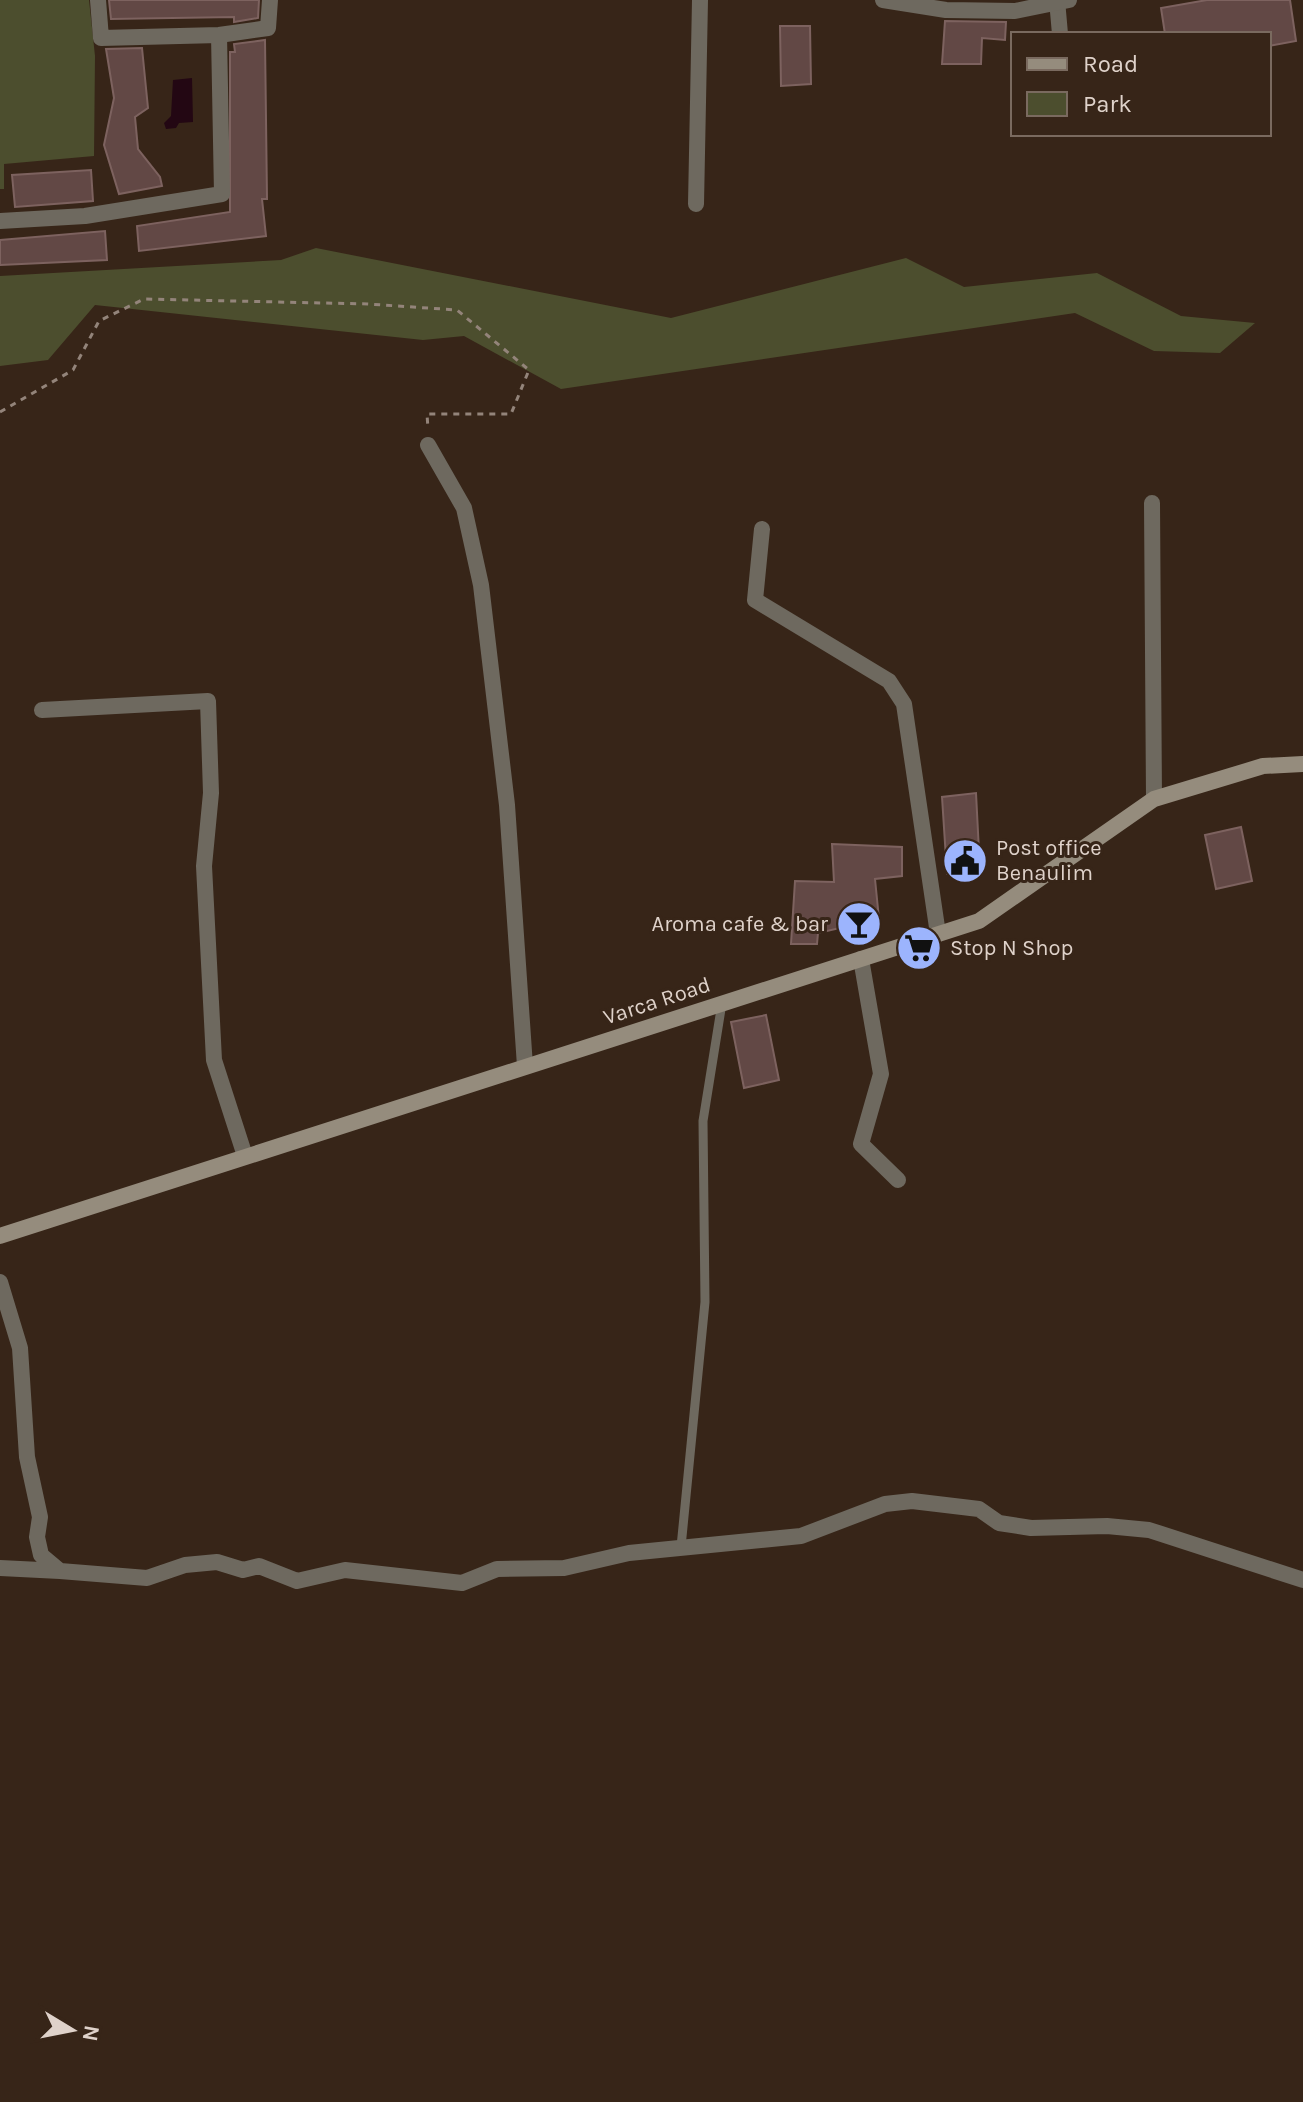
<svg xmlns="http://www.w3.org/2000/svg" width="1303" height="2102" viewBox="0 0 1303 2102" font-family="Karla,sans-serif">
<rect width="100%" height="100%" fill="#372518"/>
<path fill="#4c4e2e" d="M 0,0 L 89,0 L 95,56 L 94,156 L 4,164 L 4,189 L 0,189 Z
M 316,248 L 671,318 L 906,258 L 964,287 L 1097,273 L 1181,316 L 1255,323 L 1220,353 L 1154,351 L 1075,313 L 561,389 L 464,336 L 423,340 L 95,305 L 48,360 L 0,366 L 0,276 L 281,260 Z"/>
<path fill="#230713" d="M 192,78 L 193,122 L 179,123 L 176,128 L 166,129 L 164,123 L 171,116 L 173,80 Z"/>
<path fill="#624845" stroke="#7d625f" stroke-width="2" d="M 109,0 L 259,0 L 258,18 L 234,22 L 234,17 L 111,19 Z
M 1207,0 L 1290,0 L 1296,41 L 1269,46 L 1269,34 L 1165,34 L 1161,8 Z
M 945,21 L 1006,22 L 1005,40 L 982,38 L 981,64 L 942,64 Z
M 780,26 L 810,26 L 811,84 L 781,86 Z
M 265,40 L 267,199 L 262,199 L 266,236 L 139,251 L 137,226 L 230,212 L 230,52 L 235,52 L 234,44 Z
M 142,48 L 148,108 L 135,117 L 138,149 L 160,177 L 162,186 L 119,194 L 104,145 L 114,98 L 106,49 Z
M 91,170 L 93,201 L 15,207 L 12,175 Z
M 105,231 L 107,260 L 0,265 L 0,240 Z
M 976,793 L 980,871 L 947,874 L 942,797 Z
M 1241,827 L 1252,881 L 1216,889 L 1205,835 Z
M 832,844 L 902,847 L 902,876 L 875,879 L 879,919 L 818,933 L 817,944 L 791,944 L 795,881 L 834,882 Z
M 766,1015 L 779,1080 L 744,1088 L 731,1022 Z"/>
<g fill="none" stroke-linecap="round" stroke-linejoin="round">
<path stroke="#93847a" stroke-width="3" stroke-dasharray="6 6" stroke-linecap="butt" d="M 0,412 L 73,370 L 99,321 L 144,299 L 368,304 L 457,310 L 529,370 L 511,414 L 427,414 L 428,429"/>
<path stroke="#6e695f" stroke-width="9" d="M 681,1547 L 705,1302 L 703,1121 L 722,1003"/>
<path stroke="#6e695f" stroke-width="16" d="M 98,0 L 101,38 L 219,35 L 268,28 L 270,0
M 1057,0 L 1060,34
M 696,204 L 700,0
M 0,221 L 85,216 L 222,194 L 219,35
M 428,445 L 464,508 L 481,585 L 507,805 L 525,1066
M 1152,503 L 1154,799
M 762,529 L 755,600 L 889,681 L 904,704 L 938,934
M 42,710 L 208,701 L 211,793 L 204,866 L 214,1060 L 245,1156
M 861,959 L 881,1074 L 861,1144 L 898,1180
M 0,1282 L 20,1348 L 27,1457 L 40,1517 L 37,1537 L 41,1555 L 60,1571 L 147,1578 L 185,1565 L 217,1562 L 243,1570 L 259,1566 L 297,1581 L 345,1570 L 462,1583 L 497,1569 L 564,1568 L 629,1553 L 801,1536 L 885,1504 L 912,1501 L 979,1509 L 999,1523 L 1031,1528 L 1107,1526 L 1149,1530 L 1303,1580
M 0,1568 L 60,1571"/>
<path stroke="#6e695f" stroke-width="16" d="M 883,0 L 946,10 L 1015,11 L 1069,0"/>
<path stroke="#958c7d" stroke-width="16" d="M 0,1236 L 979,921 L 1154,799 L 1263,766 L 1303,764"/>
</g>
<defs>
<g id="civic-disc" transform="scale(2.3)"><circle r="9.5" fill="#9cb4fd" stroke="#372518"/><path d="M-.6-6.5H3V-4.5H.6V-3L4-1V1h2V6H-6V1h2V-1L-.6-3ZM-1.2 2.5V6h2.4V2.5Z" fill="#111"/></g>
<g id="bar-disc" transform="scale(2.3)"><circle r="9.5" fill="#9cb4fd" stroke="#372518"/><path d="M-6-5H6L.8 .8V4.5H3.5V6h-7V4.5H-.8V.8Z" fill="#111"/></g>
<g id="supermarket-disc" transform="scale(2.3)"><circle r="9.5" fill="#9cb4fd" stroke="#372518"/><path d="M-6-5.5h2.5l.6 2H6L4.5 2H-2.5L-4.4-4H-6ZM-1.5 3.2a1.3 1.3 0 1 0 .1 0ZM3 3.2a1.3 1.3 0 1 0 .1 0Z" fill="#111"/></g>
</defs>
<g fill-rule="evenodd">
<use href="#civic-disc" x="965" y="861"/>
<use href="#bar-disc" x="859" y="924"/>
<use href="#supermarket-disc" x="919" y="948"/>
</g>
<g text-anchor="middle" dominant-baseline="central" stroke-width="6" stroke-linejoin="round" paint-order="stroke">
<g font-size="22" fill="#dfd2ca" stroke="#372518" text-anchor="start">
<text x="996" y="848">Post office<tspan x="996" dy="25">Benaulim</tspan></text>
<text x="828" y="924" text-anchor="end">Aroma cafe &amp; bar</text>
<text x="950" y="948">Stop N Shop</text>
</g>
<g font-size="22" fill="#dfd2ca" stroke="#372518">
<text transform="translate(657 1001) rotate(-18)">Varca Road</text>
</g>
</g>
<rect x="1011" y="32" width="260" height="104" fill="#372518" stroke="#7a6a5f" stroke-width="2"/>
<rect x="1027" y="58" width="40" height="12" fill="#958c7d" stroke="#7a6a5f" stroke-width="2"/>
<text x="1083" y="72" font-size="24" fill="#dfd2ca">Road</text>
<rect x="1027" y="92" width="40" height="24" fill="#4c4e2e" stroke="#7a6a5f" stroke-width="2"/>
<text x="1083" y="112" font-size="24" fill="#dfd2ca">Park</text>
<g transform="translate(72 2030) rotate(100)" stroke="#372518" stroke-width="6" paint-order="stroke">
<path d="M0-6L14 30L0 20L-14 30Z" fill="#dfd2ca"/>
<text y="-12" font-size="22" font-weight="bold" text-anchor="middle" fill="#dfd2ca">N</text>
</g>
</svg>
